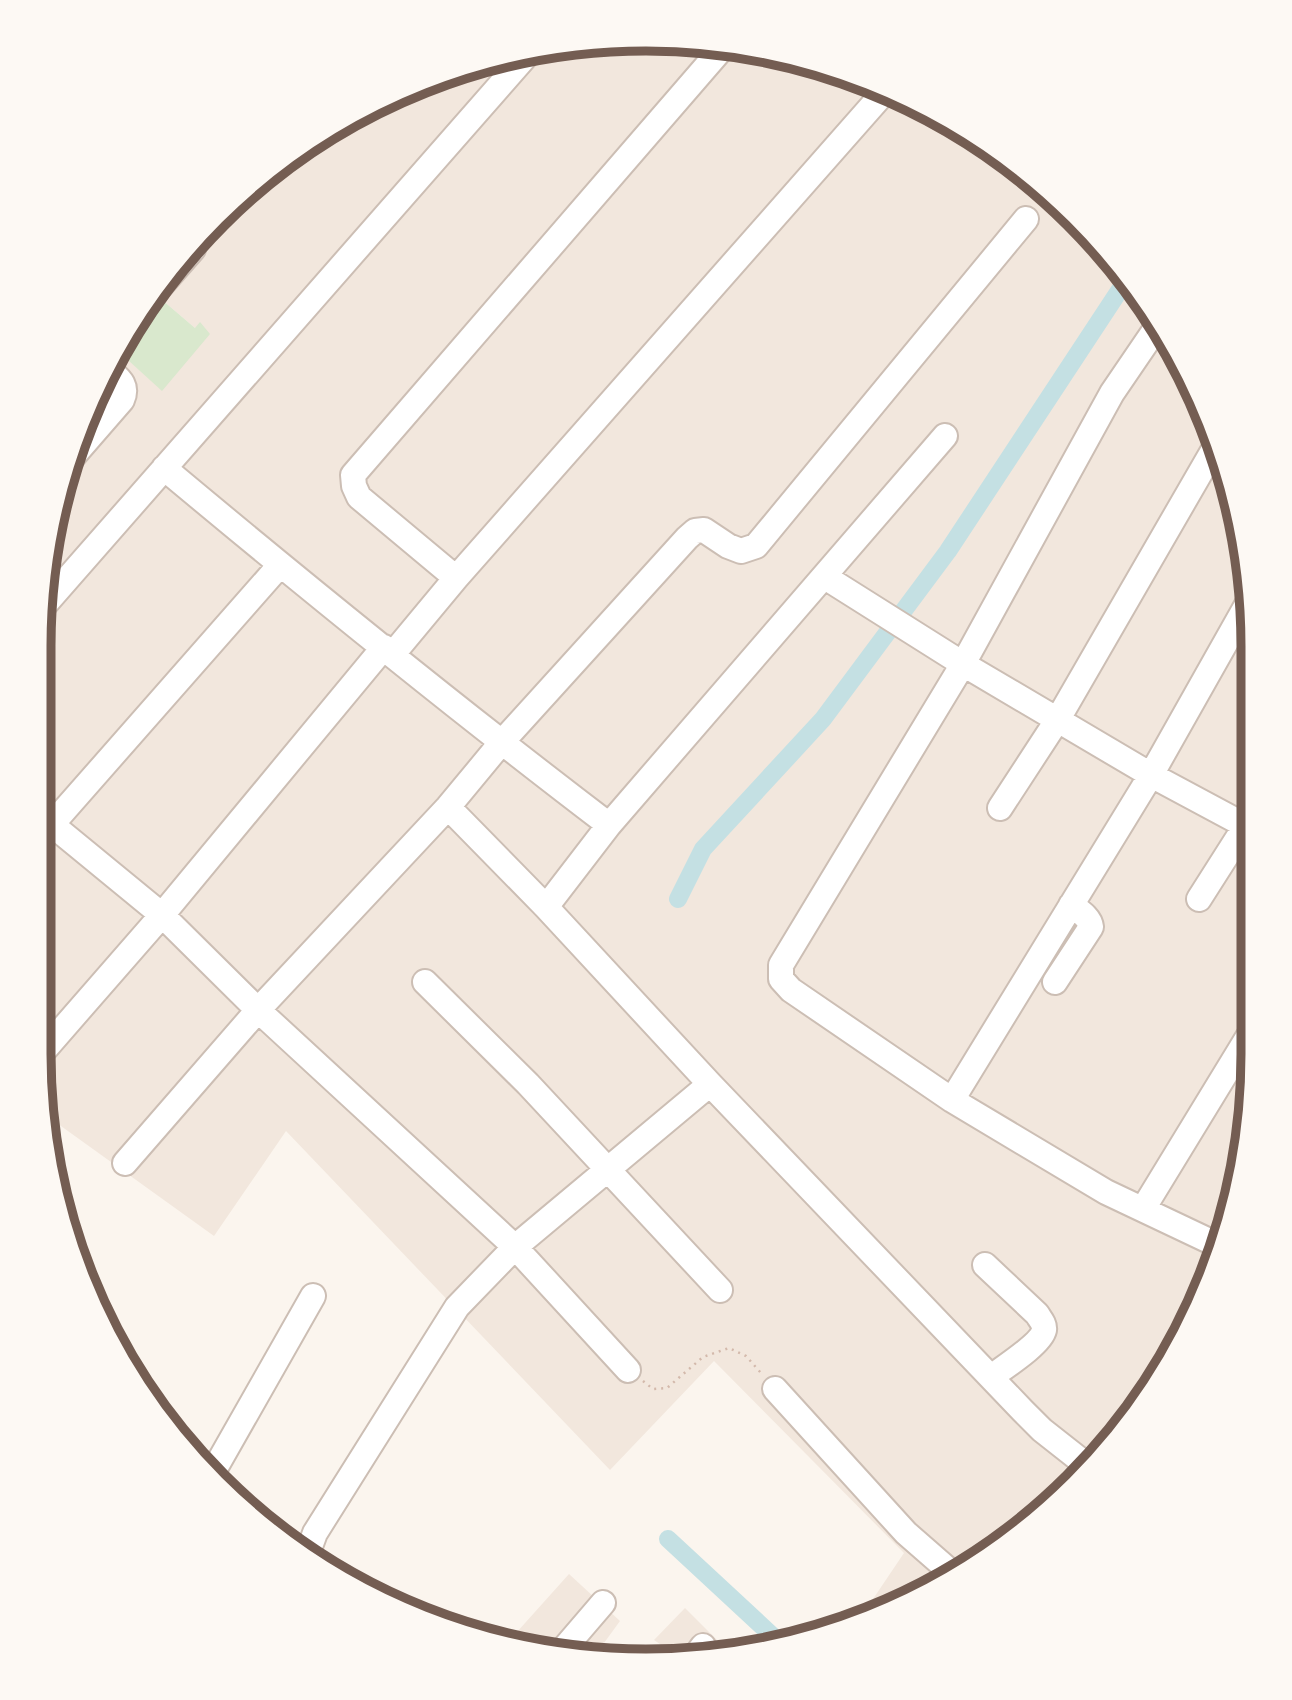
<svg xmlns="http://www.w3.org/2000/svg" width="1292" height="1700" viewBox="0 0 1292 1700" font-family="'Public Sans',sans-serif">
<rect width="100%" height="100%" fill="#fbf5ee"/>
<path fill="#f2e7dd" d="M 646,39 L 764,50 L 878,85 L 934,114 L 1042,189 L 1075,216 L 1151,308 L 1221,450 L 1248,567 L 1248,1134 L 1221,1250 L 1172,1358 L 1102,1455 L 984,1559 L 883,1609 L 873,1599 L 904,1553 L 714,1361 L 610,1470 L 286,1131 L 214,1236 L 47,1116 L 39,1054 L 40,607 L 59,488 L 101,377 L 118,351 L 162,390 L 195,328 L 154,293 L 164,276 L 308,141 L 413,85 L 527,50 Z
M 569,1574 L 620,1621 L 596,1654 L 527,1650 L 507,1643 Z
M 685,1608 L 729,1652 L 685,1660 L 660,1659 L 667,1649 L 654,1640 Z"/>
<path fill="#d9e8cd" d="M 154,293 L 195,328 L 200,322 L 210,334 L 162,391 L 118,351 Z"/>
<g fill="none" stroke-linecap="round" stroke-linejoin="round">
<path stroke="#c4e0e3" stroke-width="18" d="M 678,899 L 703,849 L 823,719 L 948,551 L 1127,279
M 668,1539 L 779,1642"/>
<g stroke="#ccbeb4" stroke-width="28">
<path id="minor" d="M 157,290 L 193,249
M 1159,324 L 1112,393 L 963,664 L 781,965 L 781,979 L 791,990 L 952,1100 L 1106,1192 L 1222,1247
M 69,461 L 122,400 C 129,384 118,378 107,368
M 164,468 C 310,590 458,710 609,825
M 825,577 L 963,664 L 1151,775 L 1248,827
M 456,578 L 359,497 L 354,486 L 353,475 L 724,46
M 40,610 L 531,50
M 392,655 L 456,578 L 887,89
M 448,807 L 546,907 L 710,1084 L 1023,1411 L 1042,1430 L 1089,1467
M 1000,808 L 1058,719 L 1214,449
M 39,814 L 162,915 L 258,1010 L 515,1247 L 628,1370
M 39,839 L 280,565
M 1199,899 L 1248,822
M 546,907 L 609,825 L 945,436
M 425,982 L 528,1084 L 720,1290
M 1055,982 L 1091,927 C 1090,917 1079,911 1071,905
M 39,1056 L 162,915 L 384,647
M 952,1100 L 1151,775 L 1248,603
M 125,1163 L 258,1010 L 448,807 L 501,743 L 687,538 L 695,531 L 704,530 L 728,546 L 741,551 L 756,546 L 1026,219
M 1143,1209 L 1248,1037
M 985,1265 L 1037,1314 C 1040,1319 1045,1324 1044,1330 C 1041,1344 1003,1368 991,1377
M 775,1389 L 906,1533 L 953,1574
M 213,1472 L 313,1296
M 308,1552 L 315,1533 L 457,1307 L 515,1247 L 710,1084
M 561,1652 L 603,1603
M 694,1658 L 703,1646"/>
</g>
<path stroke="#d3b9ab" stroke-width="2.5" stroke-dasharray="2 5" stroke-linecap="butt" d="M 643,1381 L 653,1389 L 667,1388 L 703,1357 L 729,1348 L 746,1356 L 761,1373"/>
<use href="#minor" stroke="#fff" stroke-width="24"/>
</g>
<path d="M0 0H1292V1700H0ZM646 51H646A595 595 0 0 1 1241 646V1054A595 595 0 0 1 646 1649H646A595 595 0 0 1 51 1054V646A595 595 0 0 1 646 51Z" fill="#fdf9f4" fill-rule="evenodd"/>
<path fill="none" stroke="#745d52" stroke-width="9" d="M646 51H646A595 595 0 0 1 1241 646V1054A595 595 0 0 1 646 1649H646A595 595 0 0 1 51 1054V646A595 595 0 0 1 646 51Z"/>
</svg>
